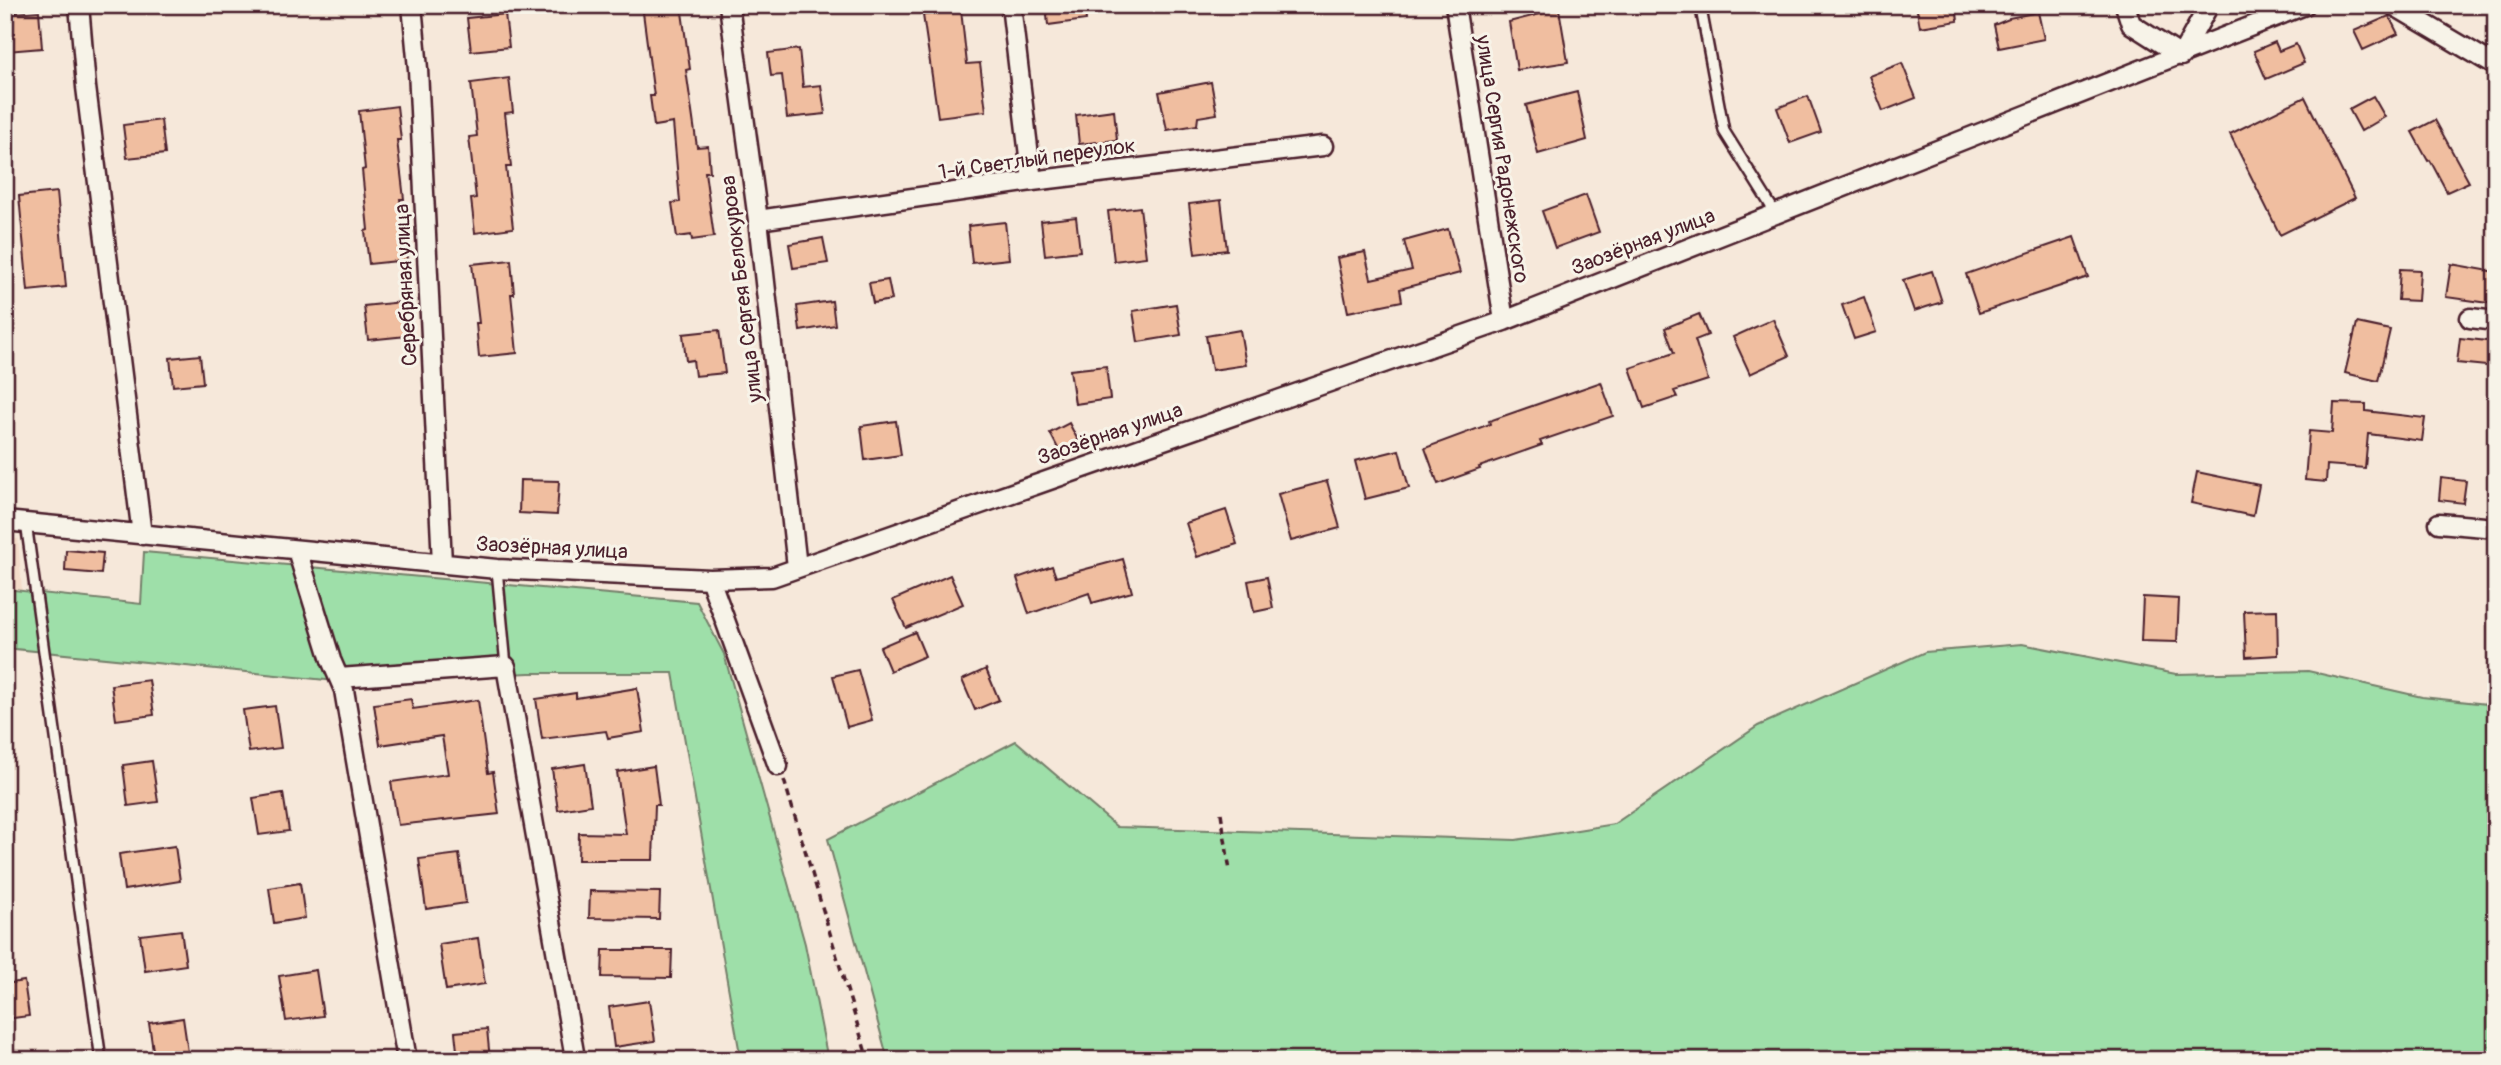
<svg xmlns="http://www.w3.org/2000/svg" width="2501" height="1065" viewBox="0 0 2501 1065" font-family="Pangolin,sans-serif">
<rect width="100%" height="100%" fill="#f6e8da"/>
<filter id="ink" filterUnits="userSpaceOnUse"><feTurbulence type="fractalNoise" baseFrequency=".0143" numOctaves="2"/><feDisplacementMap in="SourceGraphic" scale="14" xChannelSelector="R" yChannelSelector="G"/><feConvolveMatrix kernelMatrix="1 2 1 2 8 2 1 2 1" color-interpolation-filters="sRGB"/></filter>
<g filter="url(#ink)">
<path fill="#f4dbc9" d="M 5,539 L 18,539 L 22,590 L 5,589 Z"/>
<path fill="#9edfa9" stroke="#747f6a" stroke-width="2" d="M 144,552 L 697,602 L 724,654 L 805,944 L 828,1060 L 741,1060 L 673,673 L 529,673 L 346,682 L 5,648 L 5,589 L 141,604 Z
M 2022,644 L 2176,674 L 2308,671 L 2422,697 L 2496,705 L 2496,1060 L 888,1060 L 828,839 L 1016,741 L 1117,827 L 1516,840 L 1614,824 L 1758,726 L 1925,652 Z"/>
<path fill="#f0bea0" stroke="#4a1f2b" stroke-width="2" d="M 642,5 L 681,5 L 690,69 L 686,70 L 697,147 L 708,146 L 710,172 L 705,172 L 714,237 L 692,240 L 691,235 L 677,237 L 672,203 L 680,202 L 673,123 L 654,126 L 650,96 L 654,96 Z
M 1046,5 L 1084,5 L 1086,20 L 1048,25 Z
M 1916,5 L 1956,5 L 1958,21 L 1920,27 Z
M 1559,9 L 1568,62 L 1517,70 L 1509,22 Z
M 961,10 L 967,64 L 980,63 L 986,111 L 938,117 L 923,15 Z
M 39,11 L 42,48 L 7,51 L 5,14 Z
M 2038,12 L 2044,39 L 1999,48 L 1994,25 L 2009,19 L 2009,18 Z
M 505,14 L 509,47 L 471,51 L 467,18 Z
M 2389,16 L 2398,34 L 2363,50 L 2354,31 Z
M 2275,42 L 2279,51 L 2296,44 L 2304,63 L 2266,79 L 2254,51 Z
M 799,49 L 803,87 L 821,85 L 825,114 L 787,118 L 782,75 L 771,76 L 768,53 Z
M 1902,63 L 1916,98 L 1883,111 L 1869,76 Z
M 509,78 L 513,112 L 505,113 L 511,167 L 506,167 L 513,228 L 475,233 L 471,199 L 476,198 L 469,137 L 477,136 L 471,83 Z
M 1211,82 L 1217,114 L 1198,117 L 1197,125 L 1167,130 L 1159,92 Z
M 1577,92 L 1587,140 L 1538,154 L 1526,105 Z
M 1808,96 L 1821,132 L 1790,143 L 1777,108 Z
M 2373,96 L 2385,117 L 2361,131 L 2349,109 Z
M 2305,97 L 2355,198 L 2280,235 L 2230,134 Z
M 397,106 L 401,140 L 397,140 L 404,199 L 400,199 L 407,260 L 369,264 L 365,231 L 368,230 L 362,170 L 365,169 L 359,111 Z
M 1114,110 L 1117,140 L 1079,144 L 1076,115 Z
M 161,120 L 165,154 L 127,158 L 123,125 Z
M 2435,120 L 2469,182 L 2447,192 L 2430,160 L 2428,161 L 2412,132 Z
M 57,192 L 66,287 L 28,291 L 19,196 Z
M 1586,195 L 1599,232 L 1555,248 L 1542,211 Z
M 1221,200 L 1227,250 L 1195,254 L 1189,204 Z
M 1140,207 L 1146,257 L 1114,261 L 1108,211 Z
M 1076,217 L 1080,251 L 1045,255 L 1041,221 Z
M 1005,222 L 1009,259 L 972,263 L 968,226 Z
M 1448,229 L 1460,273 L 1400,289 L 1402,301 L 1348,312 L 1337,258 L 1365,252 L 1371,279 L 1412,270 L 1404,241 Z
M 2074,237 L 2088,277 L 1979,313 L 1966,274 Z
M 823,238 L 828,263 L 793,268 L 789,244 Z
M 511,260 L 514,294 L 511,294 L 517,353 L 479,357 L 476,323 L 479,323 L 472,264 Z
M 2451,264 L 2496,272 L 2496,304 L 2446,297 Z
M 2400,269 L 2420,270 L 2418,301 L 2398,300 Z
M 1932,271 L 1942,302 L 1914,311 L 1903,280 Z
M 888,280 L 892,300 L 873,303 L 869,283 Z
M 1864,297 L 1876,332 L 1854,339 L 1842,305 Z
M 832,301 L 835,325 L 800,331 L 797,306 Z
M 402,302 L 406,336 L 368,340 L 364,306 Z
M 1176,304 L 1181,335 L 1138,342 L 1133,311 Z
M 1699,314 L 1708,335 L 1695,340 L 1708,380 L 1674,391 L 1677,397 L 1644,408 L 1630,368 L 1674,353 L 1665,328 Z
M 1773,319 L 1789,356 L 1750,374 L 1733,337 Z
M 2357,323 L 2390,330 L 2378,381 L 2345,373 Z
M 719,330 L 725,373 L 695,376 L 693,360 L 686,361 L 683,334 Z
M 1240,330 L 1246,365 L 1212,370 L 1206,336 Z
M 2460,338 L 2496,342 L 2496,367 L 2457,363 Z
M 200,355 L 203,383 L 173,386 L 170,358 Z
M 1106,366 L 1110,399 L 1075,404 L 1070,370 Z
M 1601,382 L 1613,416 L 1540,441 L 1542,445 L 1479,467 L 1480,469 L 1438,484 L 1425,448 L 1490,424 L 1489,421 Z
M 2334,403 L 2366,404 L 2366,411 L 2425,418 L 2422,441 L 2368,434 L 2365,468 L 2327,465 L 2326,482 L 2305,480 L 2309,431 L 2332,433 Z
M 896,421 L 901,455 L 865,460 L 861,426 Z
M 1069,423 L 1083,450 L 1064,460 L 1050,433 Z
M 1399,450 L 1409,488 L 1365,499 L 1355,461 Z
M 2197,472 L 2259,485 L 2253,516 L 2191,503 Z
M 2441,478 L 2466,481 L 2463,503 L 2439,500 Z
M 520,480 L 559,481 L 557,515 L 519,513 Z
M 1327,481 L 1340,528 L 1291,541 L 1278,494 Z
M 1226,510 L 1237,544 L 1197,557 L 1186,523 Z
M 66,550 L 103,553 L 101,574 L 65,571 Z
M 1123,559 L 1132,592 L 1092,603 L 1089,593 L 1029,614 L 1017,578 L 1052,566 L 1056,577 Z
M 950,575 L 963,604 L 906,628 L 893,600 Z
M 1267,577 L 1273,608 L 1254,612 L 1248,581 Z
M 2143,597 L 2179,599 L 2177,642 L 2141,641 Z
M 2277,610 L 2278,655 L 2246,657 L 2244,611 Z
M 915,632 L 925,656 L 890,671 L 880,647 Z
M 986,669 L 999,700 L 975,710 L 962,680 Z
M 858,670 L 872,720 L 847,727 L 833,676 Z
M 149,680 L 154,715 L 116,720 L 111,685 Z
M 637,688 L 644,732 L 608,738 L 606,731 L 542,739 L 536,699 L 576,693 L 576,698 Z
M 411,699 L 413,709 L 478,700 L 488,773 L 493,772 L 499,814 L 398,825 L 391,782 L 448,774 L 442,736 L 380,745 L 374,704 Z
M 275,706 L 281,748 L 249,752 L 243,710 Z
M 152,761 L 158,802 L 128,806 L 123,765 Z
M 585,764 L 591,805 L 558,810 L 552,769 Z
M 654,766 L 659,805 L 655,805 L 653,860 L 578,860 L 579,833 L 626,834 L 617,772 Z
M 283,793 L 289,831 L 259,835 L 253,798 Z
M 175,846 L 180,881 L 124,890 L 119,854 Z
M 459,854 L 466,903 L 426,909 L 419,859 Z
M 300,883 L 305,918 L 274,923 L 269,888 Z
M 590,891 L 660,892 L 659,919 L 589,918 Z
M 181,930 L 186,965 L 145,971 L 140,935 Z
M 478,938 L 485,984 L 446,990 L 439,944 Z
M 603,950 L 672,950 L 671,978 L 602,977 Z
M 316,970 L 323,1016 L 286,1021 L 279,976 Z
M 24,981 L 29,1016 L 5,1019 L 5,984 Z
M 649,1001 L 655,1041 L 614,1047 L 609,1007 Z
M 183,1018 L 188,1052 L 154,1057 L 149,1023 Z
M 487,1029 L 490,1060 L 458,1060 L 455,1032 Z"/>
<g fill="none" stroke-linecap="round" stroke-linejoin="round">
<g stroke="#4a1f2b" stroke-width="14">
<path id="service" d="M 1701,9 L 1724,131 L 1776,214
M 26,523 L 101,1060
M 497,569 L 506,666"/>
</g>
<g stroke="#4a1f2b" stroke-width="23">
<path id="minor" d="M 79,5 L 86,87 L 142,535
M 412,5 L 418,69 L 442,563
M 729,5 L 758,220 L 797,567
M 1011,5 L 1032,181
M 1455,5 L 1504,321
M 2125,5 L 2131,24 L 2181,56
M 2393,5 L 2496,66
M 2181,56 L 2209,5
M 758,220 L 1032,181 L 1323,146
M 2470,318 L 2496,321
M 5,521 L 497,569 L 710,579 L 772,577 L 1504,321 L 2305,5
M 2439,523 L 2496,528
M 297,550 L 331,660 L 344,690 L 407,1060
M 710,579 L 778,766
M 339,678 L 506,666 L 575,1058"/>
</g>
<path stroke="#4a1f2b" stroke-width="3.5" stroke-dasharray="7 5" stroke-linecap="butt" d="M 784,780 L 868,1060
M 1221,813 L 1230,871"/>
<use href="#service" stroke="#f7f3e8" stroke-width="9"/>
<use href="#minor" stroke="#f7f3e8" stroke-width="18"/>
</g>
</g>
<g text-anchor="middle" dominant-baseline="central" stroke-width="6" stroke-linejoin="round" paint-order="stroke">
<g font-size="21" fill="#4a1f2b" stroke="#f7f3e8">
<text transform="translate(1037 159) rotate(-8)">1-й Светлый переулок</text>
<text transform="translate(1502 159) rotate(81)">улица Сергия Радонежского</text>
<text transform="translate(1643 242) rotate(-21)">Заозёрная улица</text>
<text transform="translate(406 285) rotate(-93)">Серебряная улица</text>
<text transform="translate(742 289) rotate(-97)">улица Сергея Белокурова</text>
<text transform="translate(1110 434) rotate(-19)">Заозёрная улица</text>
<text transform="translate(552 548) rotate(3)">Заозёрная улица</text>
</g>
</g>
<rect width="2501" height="1065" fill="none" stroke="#f7f3e8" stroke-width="28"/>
<rect x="14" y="14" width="2473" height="1037" fill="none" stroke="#4a1f2b" stroke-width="2.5" filter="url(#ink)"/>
</svg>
